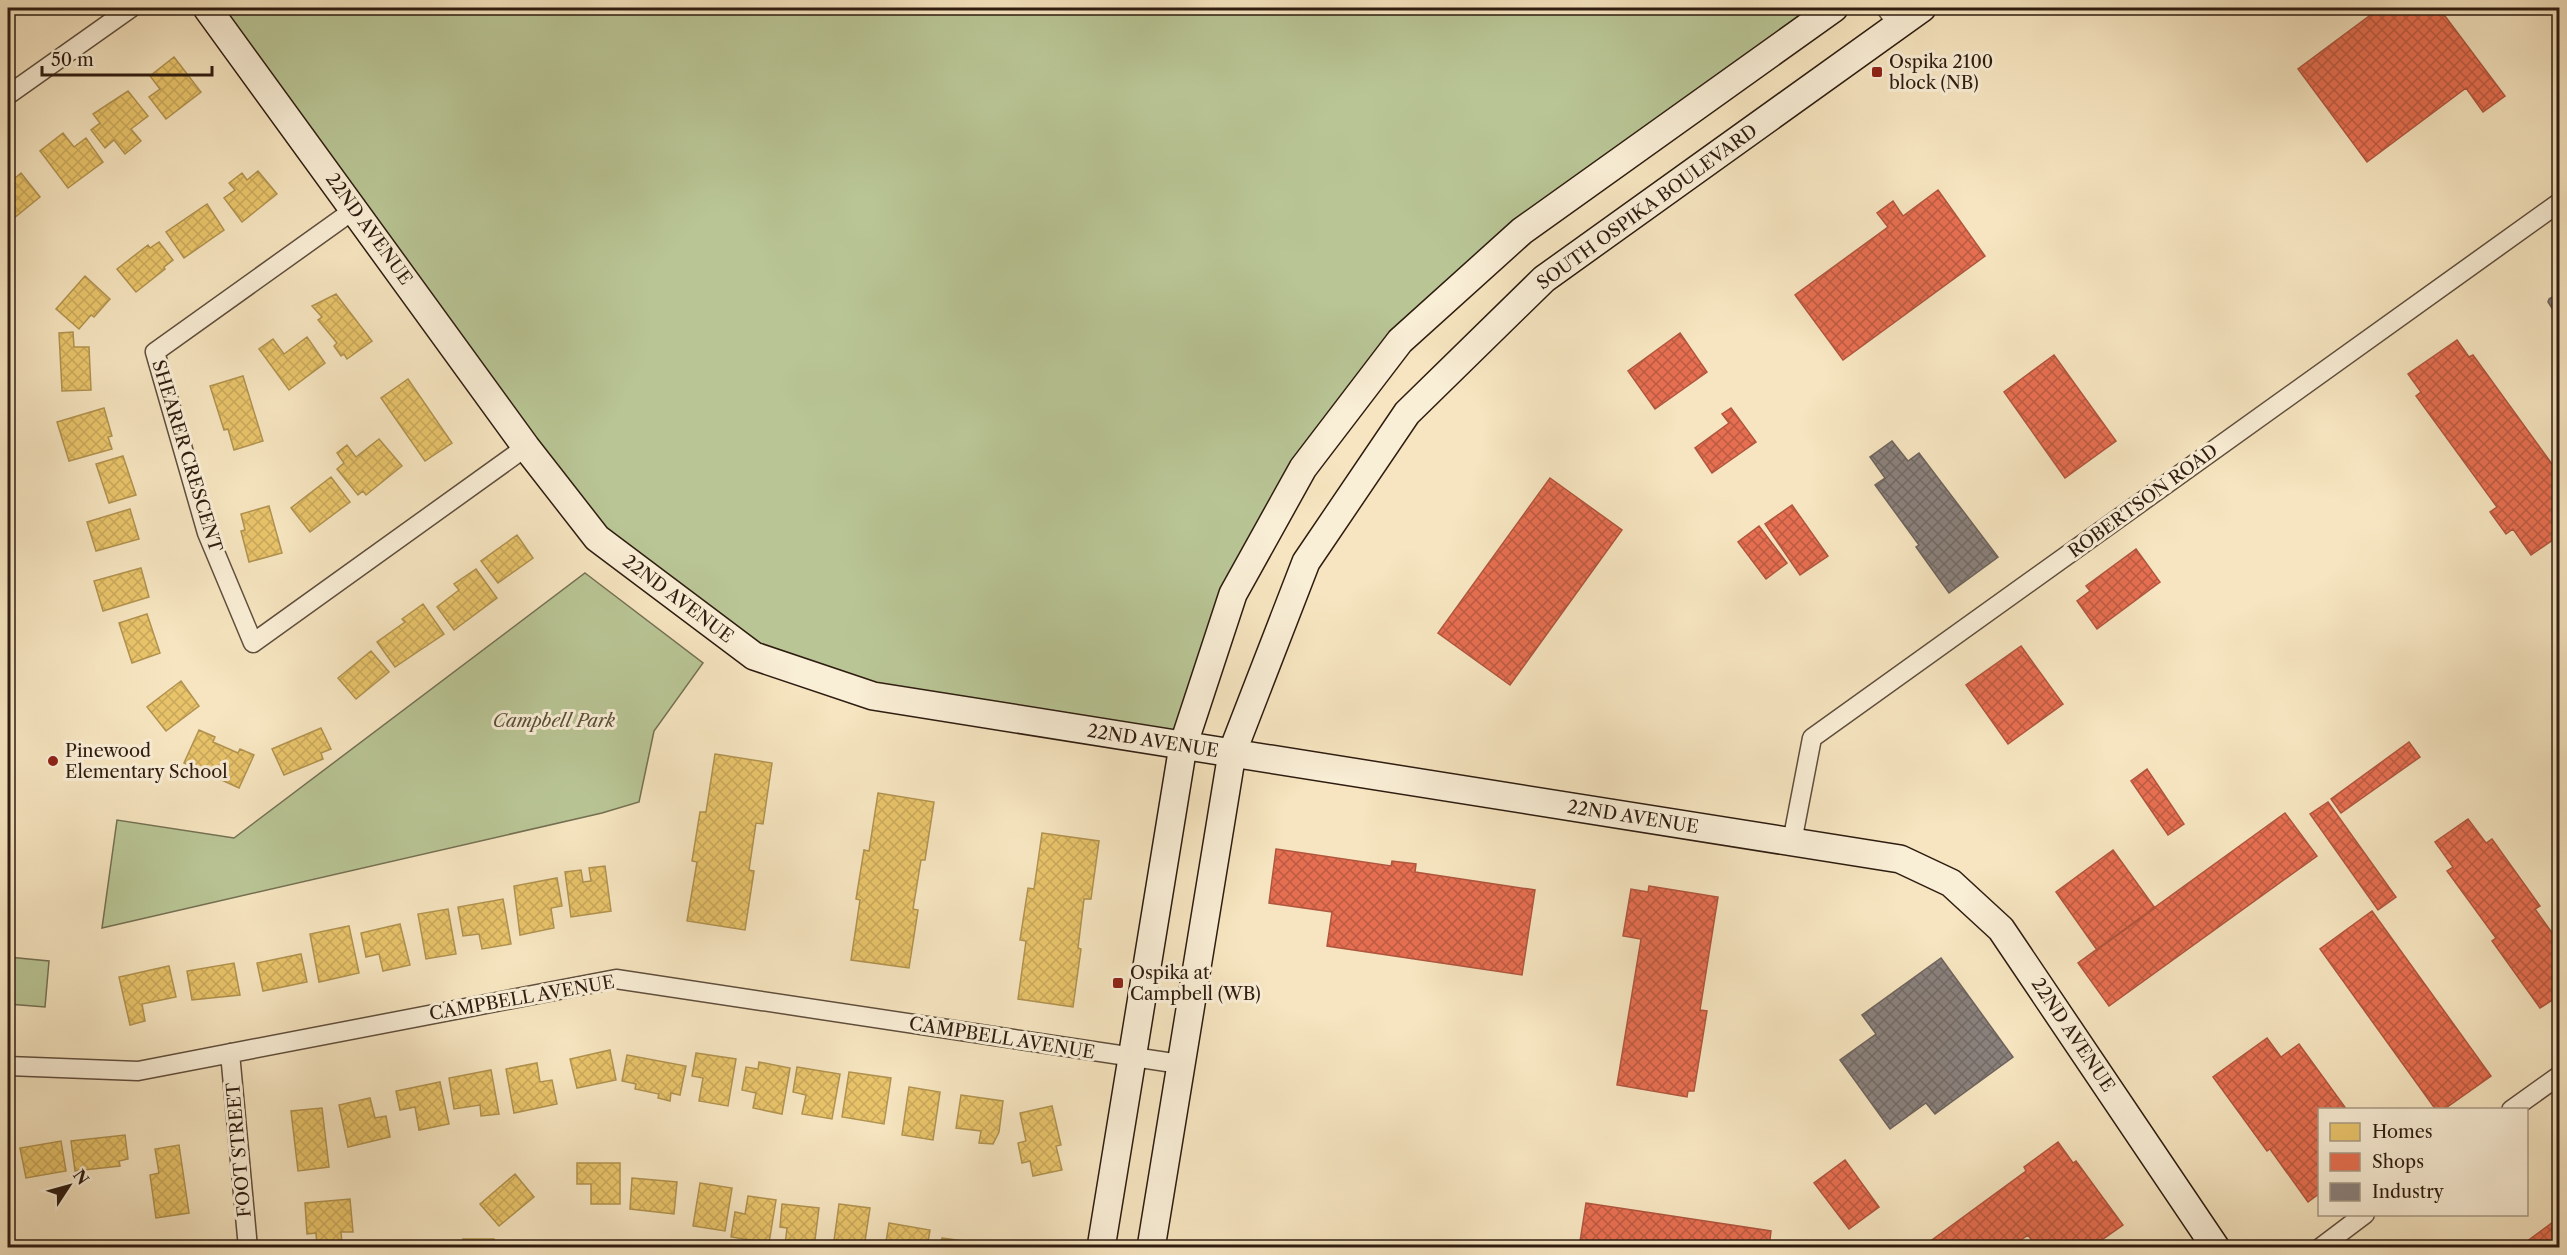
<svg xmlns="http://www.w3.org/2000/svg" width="2567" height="1255" viewBox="0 0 2567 1255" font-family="'Libre Caslon Text',serif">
<defs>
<pattern id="homes-cross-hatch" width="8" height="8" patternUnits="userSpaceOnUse" patternTransform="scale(1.5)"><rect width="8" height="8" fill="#e9c46a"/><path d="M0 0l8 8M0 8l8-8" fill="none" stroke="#c8a85b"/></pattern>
<pattern id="shops-cross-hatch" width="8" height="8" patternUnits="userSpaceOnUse" patternTransform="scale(1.5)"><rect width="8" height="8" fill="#e76f51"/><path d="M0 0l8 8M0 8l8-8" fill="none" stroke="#bc5a42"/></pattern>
<pattern id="industry-cross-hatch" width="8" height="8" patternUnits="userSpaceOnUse" patternTransform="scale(1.5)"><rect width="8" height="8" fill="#8a817c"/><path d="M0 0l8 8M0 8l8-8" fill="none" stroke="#716964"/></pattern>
</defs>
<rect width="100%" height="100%" fill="#f6e5c0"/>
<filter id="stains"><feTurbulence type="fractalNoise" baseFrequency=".00333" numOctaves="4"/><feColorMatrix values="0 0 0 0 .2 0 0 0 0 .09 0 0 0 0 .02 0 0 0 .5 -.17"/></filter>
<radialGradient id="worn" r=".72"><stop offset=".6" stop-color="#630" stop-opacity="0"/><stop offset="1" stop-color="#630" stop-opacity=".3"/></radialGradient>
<path fill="#b9c595" stroke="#747052" stroke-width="1.5" d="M 205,8 L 1830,8 L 1546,218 L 1412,340 L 1304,465 L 1183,740 L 821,685 L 628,566 Z
M 585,573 L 703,663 L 654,731 L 639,802 L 602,813 L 102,928 L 117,820 L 234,838 Z
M 8,957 L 49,961 L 45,1007 L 8,1004 Z"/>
<path fill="url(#homes-cross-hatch)" stroke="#b1924f" stroke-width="1.5" d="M 174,57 L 201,92 L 166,119 L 149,97 L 160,89 L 150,76 Z
M 128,91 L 148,116 L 131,129 L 141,141 L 125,154 L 114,140 L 105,148 L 91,130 L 100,123 L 93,114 Z
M 63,133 L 74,147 L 86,138 L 103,162 L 68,188 L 40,151 Z
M 258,171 L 277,194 L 242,222 L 224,198 L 235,190 L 229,183 L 242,173 L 247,180 Z
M 21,173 L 40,197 L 8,223 L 8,184 Z
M 207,204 L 224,230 L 184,258 L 166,232 Z
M 159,242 L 173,260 L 164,267 L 165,269 L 136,292 L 117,269 L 148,245 L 150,248 Z
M 85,276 L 110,299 L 94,317 L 91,315 L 79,329 L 56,309 Z
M 336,294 L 372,341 L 347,359 L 344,354 L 341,356 L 334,346 L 337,343 L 318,320 L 322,317 L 312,306 Z
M 73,332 L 74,347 L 89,347 L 91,390 L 62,391 L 59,333 Z
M 307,337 L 325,363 L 289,390 L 259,349 L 273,339 L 284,354 Z
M 243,376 L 263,441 L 234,450 L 228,429 L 224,430 L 210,386 Z
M 408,379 L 452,443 L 425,461 L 381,398 Z
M 104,408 L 112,436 L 108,437 L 112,449 L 69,461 L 57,422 Z
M 379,439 L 402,466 L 366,495 L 363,491 L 358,495 L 337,469 L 344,463 L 337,453 L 347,445 L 356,457 Z
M 123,456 L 136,495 L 109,503 L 96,464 Z
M 331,477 L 350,502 L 310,532 L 291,508 Z
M 269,506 L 282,553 L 249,562 L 241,531 L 245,530 L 241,514 Z
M 130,509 L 139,539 L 96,551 L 87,522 Z
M 517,535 L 533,558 L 498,583 L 481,561 Z
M 141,568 L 149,597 L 103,611 L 94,581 Z
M 476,569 L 497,598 L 454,630 L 437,607 L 459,590 L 454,584 Z
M 423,604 L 444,634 L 395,667 L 377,642 L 405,622 L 402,619 Z
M 147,614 L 160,653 L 132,663 L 119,623 Z
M 371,651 L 389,672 L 356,699 L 338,678 Z
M 181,681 L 199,706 L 166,731 L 147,707 Z
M 321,728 L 331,749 L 321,753 L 323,759 L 284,775 L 272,749 Z
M 199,730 L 215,737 L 213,742 L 238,753 L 240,749 L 254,755 L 239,788 L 184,763 Z
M 715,754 L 772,763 L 763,824 L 756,823 L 749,870 L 754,871 L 745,930 L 687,921 L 697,862 L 692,861 L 700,812 L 706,812 Z
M 878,793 L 934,802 L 925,860 L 921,860 L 913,909 L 918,910 L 909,968 L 851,960 L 860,900 L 856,899 L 864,850 L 869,851 Z
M 1042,833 L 1099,841 L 1091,899 L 1084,899 L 1078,948 L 1081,949 L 1073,1007 L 1018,999 L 1026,941 L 1020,940 L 1028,888 L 1034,889 Z
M 605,866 L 611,911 L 571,917 L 565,872 L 581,870 L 583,882 L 591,881 L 589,868 Z
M 557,878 L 562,906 L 551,908 L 554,928 L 520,935 L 514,886 Z
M 503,899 L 511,944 L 482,949 L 479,934 L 463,936 L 458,907 Z
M 448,909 L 456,954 L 426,959 L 418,914 Z
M 400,924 L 410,965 L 383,971 L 379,954 L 366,957 L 361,933 Z
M 349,926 L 359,973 L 319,982 L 310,934 Z
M 301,954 L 307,982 L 263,991 L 257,963 Z
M 234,963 L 240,995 L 192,1000 L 187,971 Z
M 169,966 L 176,997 L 142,1004 L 145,1021 L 130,1025 L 119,977 Z
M 610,1050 L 616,1080 L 577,1088 L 570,1059 Z
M 696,1053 L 736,1059 L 728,1106 L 699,1101 L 703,1078 L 692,1076 Z
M 627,1055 L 686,1066 L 680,1095 L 671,1093 L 670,1101 L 658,1098 L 659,1094 L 635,1089 L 636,1084 L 622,1081 Z
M 759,1062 L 790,1068 L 782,1114 L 753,1108 L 756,1093 L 742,1090 L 746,1067 L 758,1069 Z
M 537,1063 L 540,1082 L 552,1080 L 557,1104 L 514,1113 L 506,1069 Z
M 797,1067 L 840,1074 L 832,1119 L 802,1114 L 806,1095 L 793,1092 Z
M 491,1070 L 499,1114 L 481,1116 L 480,1105 L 454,1109 L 449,1078 Z
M 849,1072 L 891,1078 L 884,1124 L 842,1117 Z
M 440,1082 L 449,1124 L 419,1130 L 415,1107 L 400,1110 L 396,1091 Z
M 909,1087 L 940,1092 L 933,1140 L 902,1135 Z
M 961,1095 L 1003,1101 L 999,1132 L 993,1144 L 979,1143 L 981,1131 L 956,1128 Z
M 370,1098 L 375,1118 L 386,1116 L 390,1137 L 348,1147 L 339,1105 Z
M 1052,1106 L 1061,1145 L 1056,1146 L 1062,1170 L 1033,1176 L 1030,1161 L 1022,1163 L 1018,1143 L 1026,1141 L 1020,1113 Z
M 322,1108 L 329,1167 L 298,1171 L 291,1111 Z
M 125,1135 L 128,1159 L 119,1161 L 120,1166 L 75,1171 L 71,1141 Z
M 61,1141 L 66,1171 L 26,1178 L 20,1148 Z
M 179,1145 L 189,1213 L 156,1218 L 150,1175 L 159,1173 L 155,1149 Z
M 577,1163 L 620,1163 L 620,1204 L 591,1204 L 591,1184 L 577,1184 Z
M 515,1174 L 534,1197 L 499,1226 L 480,1204 Z
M 632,1178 L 677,1182 L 674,1214 L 630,1209 Z
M 700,1183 L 732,1188 L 725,1231 L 693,1226 Z
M 748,1196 L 776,1200 L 769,1243 L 731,1237 L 735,1212 L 745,1214 Z
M 350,1199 L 353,1232 L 341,1232 L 342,1243 L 317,1245 L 316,1233 L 307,1234 L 305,1203 Z
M 782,1204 L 819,1208 L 814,1248 L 785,1245 L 787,1228 L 780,1227 Z
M 839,1204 L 870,1208 L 864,1248 L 833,1248 Z
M 889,1223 L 930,1230 L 927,1248 L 885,1248 Z
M 942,1238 L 985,1244 L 984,1248 L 940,1248 Z
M 463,1239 L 494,1239 L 494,1248 L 463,1248 Z"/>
<path fill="url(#shops-cross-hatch)" stroke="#b0563e" stroke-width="1.5" d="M 2380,8 L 2439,8 L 2505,96 L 2483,112 L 2466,88 L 2367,162 L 2298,69 Z
M 1938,190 L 1985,256 L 1843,360 L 1795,295 L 1888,227 L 1877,213 L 1893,201 L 1903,216 Z
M 1680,333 L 1707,372 L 1655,409 L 1628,371 Z
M 2457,340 L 2469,357 L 2473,355 L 2560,475 L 2560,535 L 2531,555 L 2513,529 L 2506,534 L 2490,512 L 2497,507 L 2416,396 L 2421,392 L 2408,374 Z
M 2054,355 L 2116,441 L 2065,478 L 2004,392 Z
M 1731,408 L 1756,442 L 1712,473 L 1695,448 L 1729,423 L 1722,414 Z
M 1550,478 L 1622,530 L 1510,685 L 1438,633 Z
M 1792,505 L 1828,556 L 1800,575 L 1765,524 Z
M 1759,526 L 1787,563 L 1766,579 L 1738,542 Z
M 2136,549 L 2160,582 L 2097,629 L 2077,601 L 2090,591 L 2086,586 Z
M 2021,646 L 2063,704 L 2008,744 L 1966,685 Z
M 2409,742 L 2420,757 L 2341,813 L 2331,799 Z
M 2147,769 L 2184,824 L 2168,835 L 2131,781 Z
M 2328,802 L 2396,897 L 2378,910 L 2310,814 Z
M 2285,813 L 2317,856 L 2109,1006 L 2078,963 Z
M 2468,819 L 2486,843 L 2492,839 L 2540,906 L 2535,909 L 2560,944 L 2560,995 L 2540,1008 L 2492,941 L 2496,938 L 2447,871 L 2453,867 L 2435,842 Z
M 1276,849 L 1391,866 L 1392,861 L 1416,864 L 1415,872 L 1535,890 L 1522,975 L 1327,946 L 1332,912 L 1269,903 Z
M 2113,850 L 2155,908 L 2097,950 L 2056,892 Z
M 1649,886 L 1718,897 L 1700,1010 L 1707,1011 L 1694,1091 L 1688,1091 L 1687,1097 L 1617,1085 L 1641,939 L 1623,936 L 1631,889 L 1648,892 Z
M 2372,911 L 2491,1076 L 2443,1110 L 2436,1110 L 2320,949 Z
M 2267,1038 L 2281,1057 L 2299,1044 L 2347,1110 L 2320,1110 L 2320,1193 L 2308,1202 L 2270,1149 L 2267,1151 L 2213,1077 Z
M 2058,1142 L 2073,1163 L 2076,1161 L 2123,1225 L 2099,1242 L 2102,1246 L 2037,1248 L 2028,1235 L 2010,1248 L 1921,1248 L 2026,1171 L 2024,1167 Z
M 1845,1160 L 1879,1207 L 1849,1229 L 1814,1183 Z
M 1586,1203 L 1771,1231 L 1769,1248 L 1579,1248 Z
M 2553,1222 L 2560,1231 L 2560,1248 L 2518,1248 Z"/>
<path fill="url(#industry-cross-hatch)" stroke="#6e635c" stroke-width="1.5" d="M 2560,292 L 2560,321 L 2548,302 L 2549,299 Z
M 1892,441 L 1908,461 L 1919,453 L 1998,557 L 1949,593 L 1916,547 L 1919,545 L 1875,485 L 1885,478 L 1870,457 Z
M 1941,958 L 2013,1057 L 1935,1114 L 1926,1103 L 1890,1129 L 1840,1060 L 1876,1034 L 1862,1015 Z"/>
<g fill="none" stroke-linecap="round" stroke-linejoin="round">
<g stroke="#604e3c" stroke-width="21">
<path id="street" d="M 1886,8 L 1898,25
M 8,95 L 131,8
M 355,209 L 155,352 L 207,533 L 253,643 L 526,447
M 1792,842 L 1812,738 L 2560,202
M 230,1053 L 248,1248
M 8,1066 L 138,1071 L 616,979 L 1180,1064
M 2511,1110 L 2560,1075
M 2320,1248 L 2365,1214"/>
</g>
<g stroke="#2e1c10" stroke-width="30">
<path id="secondary" d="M 207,8 L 526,447 L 597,538 L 754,656 L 873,696 L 1900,859 L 1951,883 L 2001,929 L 2216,1248
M 1101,1248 L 1183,746 L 1233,594 L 1303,468 L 1400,341 L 1522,231 L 1834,8
M 1151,1248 L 1232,753 L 1306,562 L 1407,413 L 1544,279 L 1922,8"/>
</g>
<use href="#street" stroke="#f9eed6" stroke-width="18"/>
<use href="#secondary" stroke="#f9eed6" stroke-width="27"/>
</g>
<g fill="#8f2418" stroke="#f9eed6" stroke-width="2">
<rect x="1871" y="66" width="12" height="12" rx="3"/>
<circle cx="53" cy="761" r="6"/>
<rect x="1112" y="977" width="12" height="12" rx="3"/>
</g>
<g text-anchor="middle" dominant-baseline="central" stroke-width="6" stroke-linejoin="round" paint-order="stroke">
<g font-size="18" fill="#2e1c10" stroke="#f9eed6" text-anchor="start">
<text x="1889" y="62">Ospika 2100<tspan x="1889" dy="21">block (NB)</tspan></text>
<text x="65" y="751">Pinewood<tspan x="65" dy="21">Elementary School</tspan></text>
<text x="1130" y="973">Ospika at<tspan x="1130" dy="21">Campbell (WB)</tspan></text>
</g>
<g font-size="18" fill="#2e1c10" stroke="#f9eed6">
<text transform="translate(1647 207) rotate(-36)">SOUTH OSPIKA BOULEVARD</text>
<text transform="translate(369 229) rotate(54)">22ND AVENUE</text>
<text transform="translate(187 456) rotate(73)">SHEARER CRESCENT</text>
<text transform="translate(2143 501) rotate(-36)">ROBERTSON ROAD</text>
<text transform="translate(678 599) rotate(37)">22ND AVENUE</text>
<text transform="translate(1153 741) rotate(9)">22ND AVENUE</text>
<text transform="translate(1633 817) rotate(9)">22ND AVENUE</text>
<text transform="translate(522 998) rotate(-10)">CAMPBELL AVENUE</text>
<text transform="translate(2073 1035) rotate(56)">22ND AVENUE</text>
<text transform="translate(1002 1038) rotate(9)">CAMPBELL AVENUE</text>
<text transform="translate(239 1150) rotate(-95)">FOOT STREET</text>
</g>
<g font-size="18" font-style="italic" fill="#584f38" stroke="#f9eed6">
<text x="554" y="721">Campbell Park</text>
</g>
</g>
<rect width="2567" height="1255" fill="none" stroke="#f6e5c0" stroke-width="30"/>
<rect x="9" y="9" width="2549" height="1237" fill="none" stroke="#2e1c10" stroke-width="3"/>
<rect x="15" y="15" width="2537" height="1225" fill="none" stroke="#2e1c10" stroke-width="1.5"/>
<rect x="2318" y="1108" width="210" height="108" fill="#f9eed6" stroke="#a89a87" stroke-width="1.5"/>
<rect x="2330" y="1123" width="30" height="18" fill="#e9c46a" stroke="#a89a87" stroke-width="1.5"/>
<text x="2372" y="1138" font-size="18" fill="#2e1c10">Homes</text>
<rect x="2330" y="1153" width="30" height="18" fill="#e76f51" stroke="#a89a87" stroke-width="1.5"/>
<text x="2372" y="1168" font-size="18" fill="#2e1c10">Shops</text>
<rect x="2330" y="1183" width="30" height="18" fill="#8a817c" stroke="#a89a87" stroke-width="1.5"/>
<text x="2372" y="1198" font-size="18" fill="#2e1c10">Industry</text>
<g transform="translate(69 1186) rotate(54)" stroke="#f9eed6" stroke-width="4.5" paint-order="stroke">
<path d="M0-4.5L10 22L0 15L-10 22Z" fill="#2e1c10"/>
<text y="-9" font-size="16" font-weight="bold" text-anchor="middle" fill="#2e1c10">N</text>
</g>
<path d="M42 66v9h170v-9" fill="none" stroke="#2e1c10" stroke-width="3"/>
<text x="51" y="66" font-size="18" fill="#2e1c10" stroke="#f9eed6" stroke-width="4.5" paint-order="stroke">50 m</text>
<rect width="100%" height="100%" filter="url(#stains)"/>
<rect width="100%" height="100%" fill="url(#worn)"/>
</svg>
